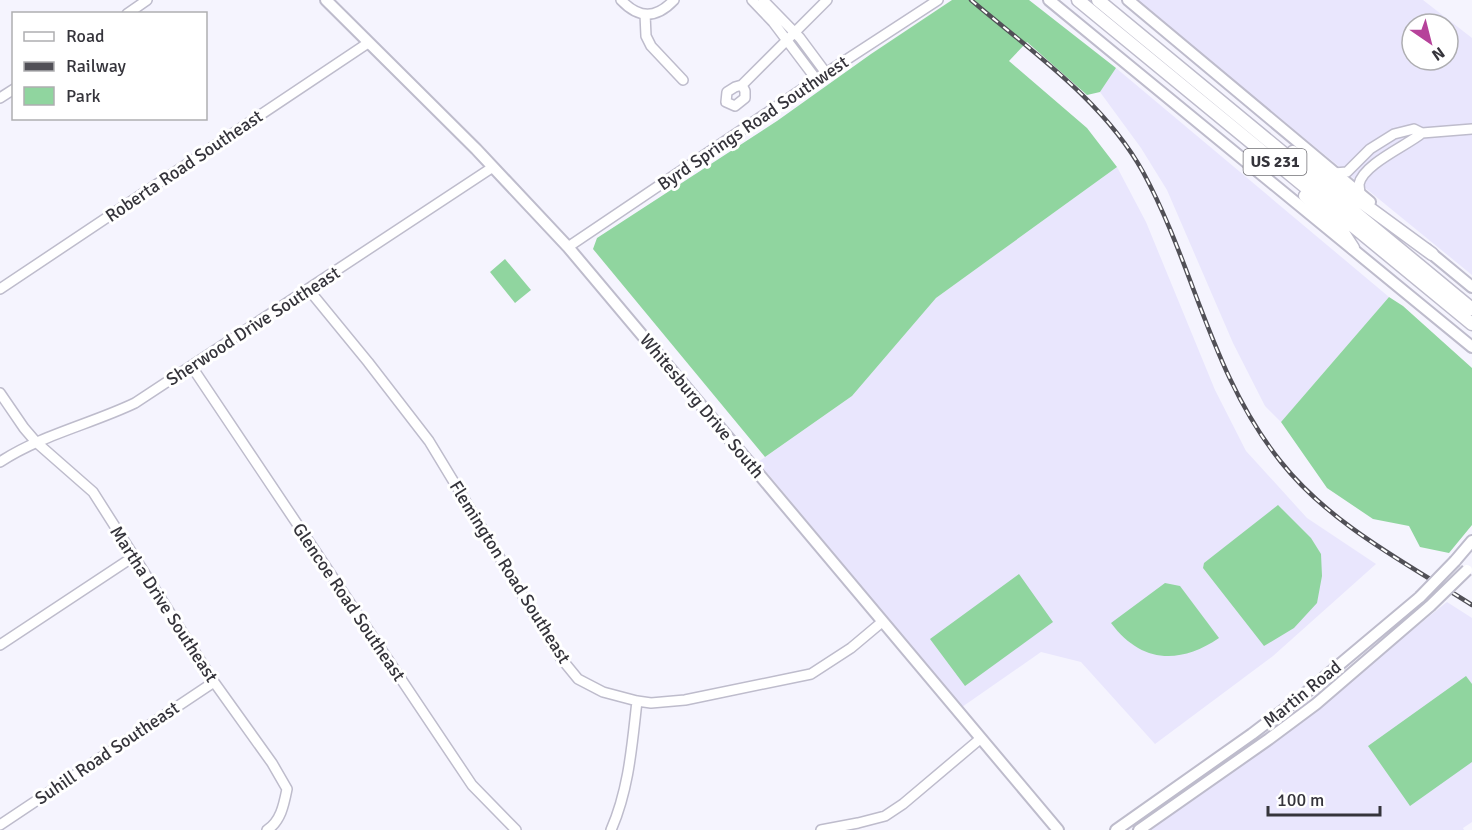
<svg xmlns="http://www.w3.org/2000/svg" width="1472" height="830" viewBox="0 0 1472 830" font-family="Signika,sans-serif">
<rect width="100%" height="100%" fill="#f5f4fe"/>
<path fill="#e9e6fd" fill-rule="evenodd" d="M 1135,0 L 1423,0 L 1472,38 L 1472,275 ZM 1412,24 L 1448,24 L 1448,60 L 1412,60 Z
M 1116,68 L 1389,297 L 1281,422 L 1265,406 L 1233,343 L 1167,190 L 1141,148 L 1100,92 Z
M 1117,167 L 1146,222 L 1215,390 L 1246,451 L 1307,518 L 1376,564 L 1273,656 L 1155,744 L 1081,662 L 1041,652 L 962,707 L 758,462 L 852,396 L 936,298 Z
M 1447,602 L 1472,618 L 1472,822 L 1463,828 L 1464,830 L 1146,830 L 1279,737 Z"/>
<path fill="#90d59f" d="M 952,0 L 1029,0 L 1116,68 L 1100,92 L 1087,95 L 1027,42 L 1009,61 L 1087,128 L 1117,167 L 936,298 L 852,396 L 765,457 L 593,249 L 597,238 L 777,121 L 871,54 Z
M 505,259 L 531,290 L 515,303 L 490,272 Z
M 1389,297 L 1403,306 L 1472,368 L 1472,525 L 1449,553 L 1420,547 L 1409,526 L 1373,519 L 1327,488 L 1281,422 Z
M 1278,505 L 1311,538 L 1321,554 L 1322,576 L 1317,603 L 1294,628 L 1264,646 L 1203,568 L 1204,563 Z
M 1019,574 L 1053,622 L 965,686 L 930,639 Z
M 1165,583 L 1180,586 L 1219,638 C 1179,665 1141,663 1111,623 Z
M 1466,676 L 1472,684 L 1472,762 L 1410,806 L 1368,746 Z"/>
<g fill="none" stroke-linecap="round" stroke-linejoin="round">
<g stroke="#bebccc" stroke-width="12">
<path id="minor" d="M 621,0 C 639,19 656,19 674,0
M 752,0 L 773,22 L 816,79
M 763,0 L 800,38 L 826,73
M 127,14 L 147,0
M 645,14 L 646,36 L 651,46 L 683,80
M 742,85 L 827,0
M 742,85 L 745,91 L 745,98 L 735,106 L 726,102 L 727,92 L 735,87 Z
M 0,98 L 14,89
M 1334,173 L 1347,172 L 1370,149 L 1394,134 L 1414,129 L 1422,133 L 1472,129
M 1360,194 C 1360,193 1359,185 1359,184 C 1363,164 1408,145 1422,133
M 568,247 L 826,73 L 938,0
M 0,289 L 368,43
M 309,290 L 368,362 L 429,441 L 560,657 L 578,679 L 603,692 L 637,701 L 651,703 L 685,700 L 811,674 L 851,648 L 882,622
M 192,367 L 472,785 L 516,830
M 0,393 L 24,428 L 36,442 L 93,492 L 214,682 L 272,763 L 287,789 C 284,804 281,821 267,830
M 0,462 C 41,435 91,424 135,403 L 493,167
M 0,645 L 133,557
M 0,825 L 214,682
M 611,830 C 629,789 632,745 637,701
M 821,830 L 858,823 L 885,816 L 903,804 L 980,739"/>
</g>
<g stroke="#bebccc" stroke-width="14">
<path id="major" d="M 326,0 L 476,149 L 568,247 L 1058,830
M 1049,0 L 1472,347
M 1128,0 L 1370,202
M 1426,249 L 1472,287
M 1455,561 L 1472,541
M 1116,830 L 1252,734 L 1302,696 L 1420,597
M 1139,830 L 1269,739 L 1316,704 L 1430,606"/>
</g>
<g stroke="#bebccc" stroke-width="15">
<path id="highway" d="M 1078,0 L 1472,324
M 1098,0 L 1472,309
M 1293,152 L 1432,254
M 1305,196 L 1344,234 L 1353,248"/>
</g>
<use href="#minor" stroke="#fff" stroke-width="9"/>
<use href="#major" stroke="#fff" stroke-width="10"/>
<use href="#highway" stroke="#fff" stroke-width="12"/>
<g stroke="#515057" stroke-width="4.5">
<path id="rail" d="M 971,0 C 1031,51 1104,101 1143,172 C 1195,268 1211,375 1281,462 C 1330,524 1406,563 1472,605"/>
</g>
<use href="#rail" stroke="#fff" stroke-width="2" stroke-dasharray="7" stroke-linecap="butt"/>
<g stroke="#bebccc" stroke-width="14" stroke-linecap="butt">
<path id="major-bridge" d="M 1420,597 L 1455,561
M 1430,606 L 1467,570"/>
</g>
<use href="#major-bridge" stroke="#fff" stroke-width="10"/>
</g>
<g text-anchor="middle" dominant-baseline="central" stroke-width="6" stroke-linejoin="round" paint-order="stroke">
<rect fill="#fff" stroke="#727176" stroke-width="1.5" x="1243.5" y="149" width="63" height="26" rx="4.5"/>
<g font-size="16" font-weight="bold" fill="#35343b">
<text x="1275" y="162">US 231</text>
</g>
<g font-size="18" fill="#35343b" stroke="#fff">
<text transform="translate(753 123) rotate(-34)">Byrd Springs Road Southwest</text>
<text transform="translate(184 166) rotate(-34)">Roberta Road Southeast</text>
<text transform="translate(253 326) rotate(-33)">Sherwood Drive Southeast</text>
<text transform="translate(702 406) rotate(50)">Whitesburg Drive South</text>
<text transform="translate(510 572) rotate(58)">Flemington Road Southeast</text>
<text transform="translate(349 602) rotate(56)">Glencoe Road Southeast</text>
<text transform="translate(164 604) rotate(57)">Martha Drive Southeast</text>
<text transform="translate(1302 694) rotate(-39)">Martin Road</text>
<text transform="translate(107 753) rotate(-34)">Suhill Road Southeast</text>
</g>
</g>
<rect x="12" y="12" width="195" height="108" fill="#ffffff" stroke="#aeaeb1" stroke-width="1.5"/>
<rect x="24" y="32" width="30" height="9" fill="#ffffff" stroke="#aeaeb1" stroke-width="1.5"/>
<text x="66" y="42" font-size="18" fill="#35343b">Road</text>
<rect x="24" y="62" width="30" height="9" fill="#515057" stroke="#aeaeb1" stroke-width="1.5"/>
<text x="66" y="72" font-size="18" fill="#35343b">Railway</text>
<rect x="24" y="87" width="30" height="18" fill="#90d59f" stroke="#aeaeb1" stroke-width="1.5"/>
<text x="66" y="102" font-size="18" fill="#35343b">Park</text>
<g transform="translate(1430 42) rotate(145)"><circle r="28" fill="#ffffff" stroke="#aeaeb1" stroke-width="1.5"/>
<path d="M0-4.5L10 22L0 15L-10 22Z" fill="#b6429a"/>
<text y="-9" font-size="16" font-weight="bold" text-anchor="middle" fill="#35343b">N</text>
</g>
<path d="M1268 806v9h112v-9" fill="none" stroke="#35343b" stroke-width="3"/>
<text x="1277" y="806" font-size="18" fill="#35343b" stroke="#ffffff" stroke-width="4.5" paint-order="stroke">100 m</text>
</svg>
